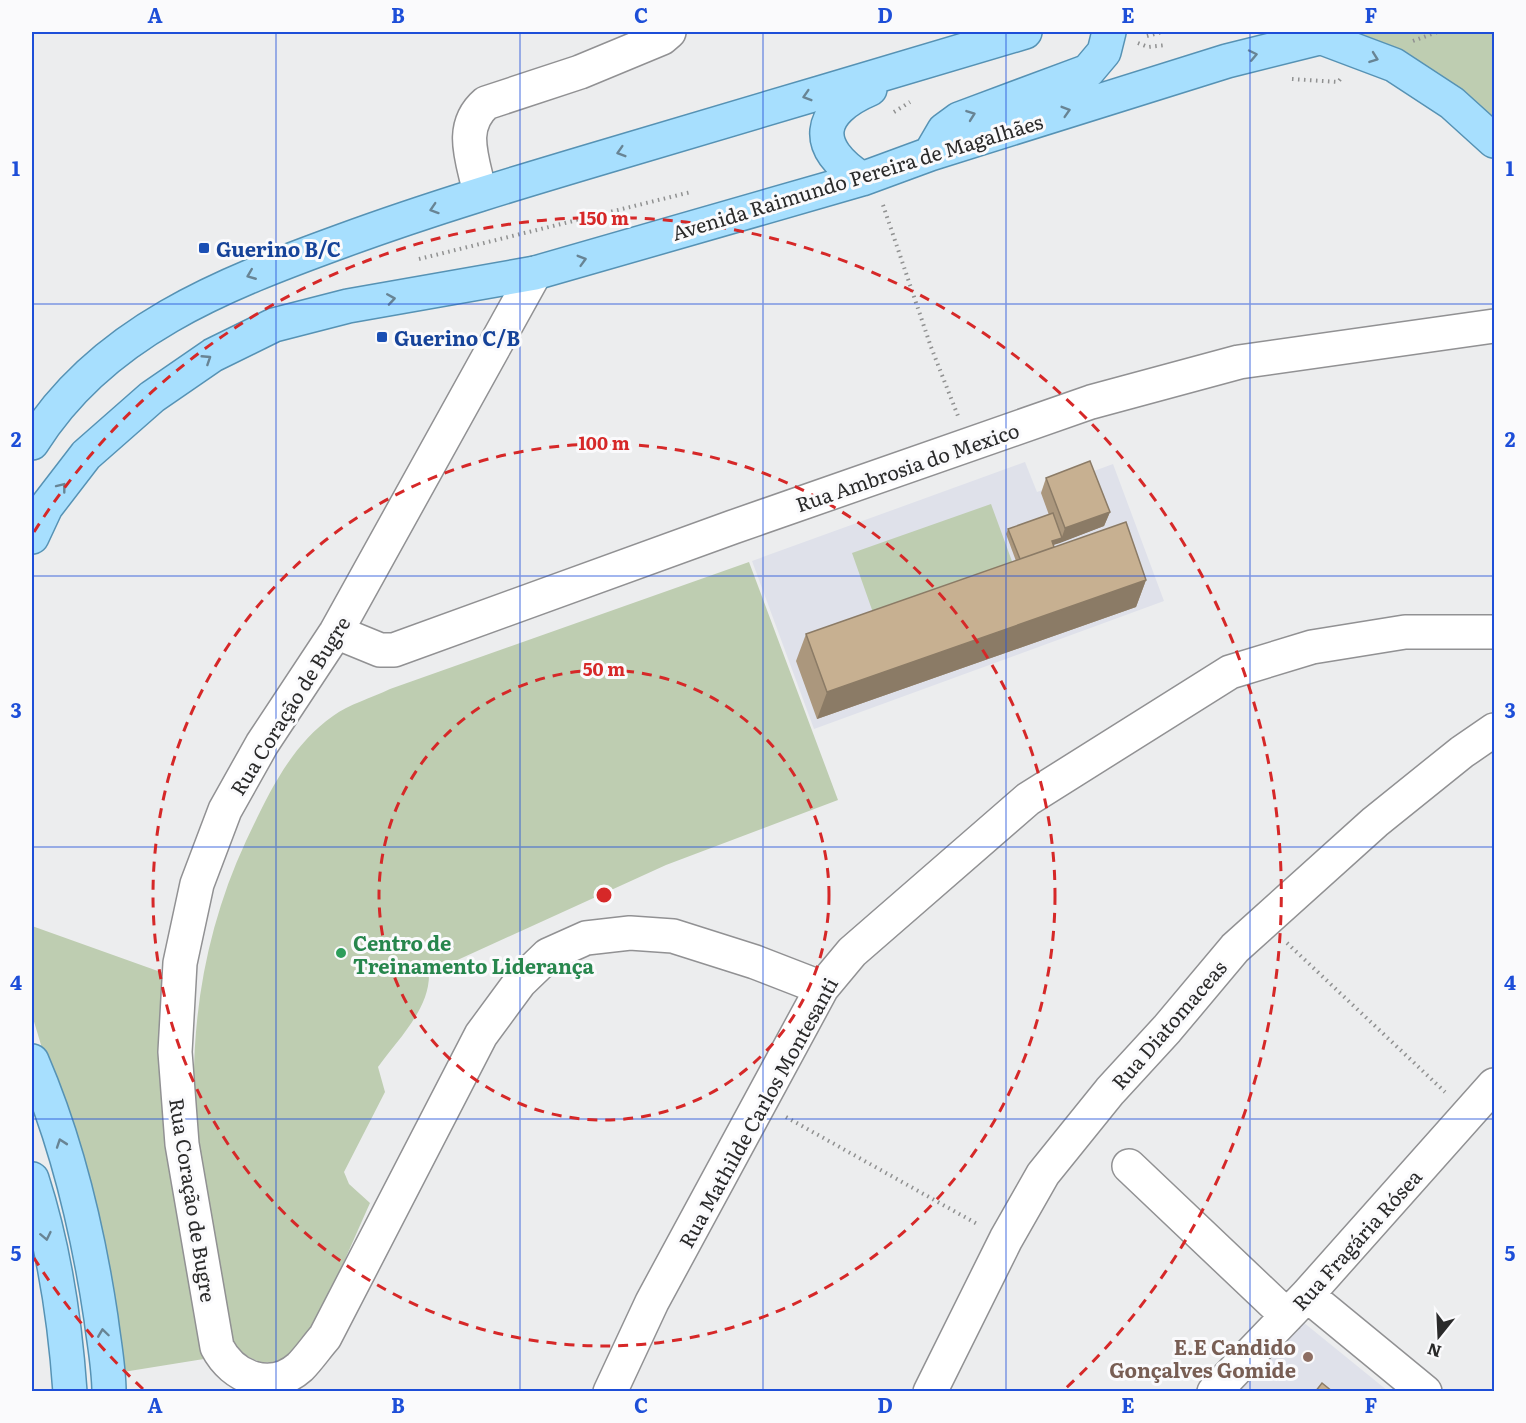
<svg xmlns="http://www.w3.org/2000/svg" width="1526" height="1423" viewBox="0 0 1526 1423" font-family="Literata,serif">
<rect width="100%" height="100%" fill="#ecedee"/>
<path fill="#dfe1ea" d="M 1025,462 L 1037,492 L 1113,464 L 1164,601 L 814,729 L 752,561 Z
M 1303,1322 L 1388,1391 L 1237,1392 Z"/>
<path fill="#becdb1" d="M 1363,32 L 1494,32 L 1494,120 L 1347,38 Z
M 991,504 L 1017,575 L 877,624 L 852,553 Z
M 749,562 L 838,800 L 666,865 L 429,973 C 430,1009 398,1039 378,1067 L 385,1092 L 344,1172 L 349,1184 L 370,1203 C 360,1225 350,1248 340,1271 C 322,1311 286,1402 233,1343 C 221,1284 206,1224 199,1164 C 185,1054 199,942 246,841 C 268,795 290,746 333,716 C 349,704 372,698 390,689 Z
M 32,926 L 169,975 L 210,1358 L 117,1373 L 51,1078 L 32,1015 Z"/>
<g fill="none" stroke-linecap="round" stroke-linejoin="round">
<g stroke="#919193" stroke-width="36">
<path id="minor" d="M 480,194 C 474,162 457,128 486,103 L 580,72 L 662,38 L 669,32
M 535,273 L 336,632 L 262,744 L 225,810 L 197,884 L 180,963 L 175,1052 L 182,1144 L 217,1347 C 233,1378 271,1393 300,1367 C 309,1358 317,1346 325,1337 L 481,1035 L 520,982 L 548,955 L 586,938 L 630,933 L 673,936 L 755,962 L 822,988
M 336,632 L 380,650 L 394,650 L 733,527 L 1091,402 L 1239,362 L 1494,326
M 1129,1166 L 1287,1316
M 1307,1295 L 1425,1392
M 610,1392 L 652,1302 L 822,988 L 852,952 L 1028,799 L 1230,672 L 1312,647 L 1405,632 L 1494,632
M 930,1392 L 1006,1239 L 1043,1174 L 1110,1091 L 1167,1029 L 1235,948 L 1375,822 L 1462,752 L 1494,730
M 1214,1392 L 1307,1295 L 1494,1085"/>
</g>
<g stroke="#5692b4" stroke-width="36">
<path id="major" d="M 1309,33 L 1394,65 L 1452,103 L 1494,141
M 930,154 L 944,130 L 959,119 L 1088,71 L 1104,52 L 1109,32
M 862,179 C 812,147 816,112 870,89
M 32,443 C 102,331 224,284 342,241 C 432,208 523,181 614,154 C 751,113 888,73 1025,32
M 32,537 L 46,507 L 86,455 L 152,397 L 213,355 L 274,325 L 348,306 L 535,273 L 862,179 L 930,154 L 1227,61 L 1319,38 L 1336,32
M 32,1061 C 67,1142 88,1231 101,1318 C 104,1343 109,1367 109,1392
M 32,1179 C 54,1247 65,1320 70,1392"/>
</g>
<path stroke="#909191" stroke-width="4" stroke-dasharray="1.5 4.5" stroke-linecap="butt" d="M 1147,36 L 1162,32
M 1413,41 L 1437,32
M 1138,43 L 1148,47 L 1166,45
M 1292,79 L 1338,82 L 1342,77
M 894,112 L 910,102
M 883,205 L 931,347 L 958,416
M 419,259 L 691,192
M 1287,943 L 1445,1092
M 786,1117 L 979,1225"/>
<use href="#minor" stroke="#fff" stroke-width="33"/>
<use href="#major" stroke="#a7dffe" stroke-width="33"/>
</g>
<path fill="#ab977d" d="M 1046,478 L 1110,512 L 1104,526 L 1053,545 L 1054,547 L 1146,580 L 1136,607 L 817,719 L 796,661 L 806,634 L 1016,561 L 1006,534 L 1008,529 L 1049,515 L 1041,493 Z"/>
<path fill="#8b7b66" d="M 1110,512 L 1104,526 L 1060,543 L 1065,528 Z
M 1062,538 L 1060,543 L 1050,546 L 1052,541 Z
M 1146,580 L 1136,607 L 817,719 L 827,692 Z"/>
<path fill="#c7b091" stroke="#8b7b66" stroke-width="1.5" d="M 1090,461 L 1110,512 L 1065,528 L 1046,478 Z
M 1053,513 L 1062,538 L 1052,541 L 1054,547 L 1020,559 L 1008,529 Z
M 1126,522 L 1146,580 L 827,692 L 806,634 Z
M 1322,1383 L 1333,1392 L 1315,1392 Z"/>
<defs><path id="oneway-chevron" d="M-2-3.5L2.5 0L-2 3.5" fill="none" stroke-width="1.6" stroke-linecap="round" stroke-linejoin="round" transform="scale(1.5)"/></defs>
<g stroke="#688494">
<use href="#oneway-chevron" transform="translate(1253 55) rotate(-12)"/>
<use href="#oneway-chevron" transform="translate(1374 58) rotate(20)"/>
<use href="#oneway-chevron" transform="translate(807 96) rotate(163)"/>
<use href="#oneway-chevron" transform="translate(1066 111) rotate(-17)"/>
<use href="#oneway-chevron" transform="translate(971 115) rotate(-20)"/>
<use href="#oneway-chevron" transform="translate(621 152) rotate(163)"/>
<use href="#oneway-chevron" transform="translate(434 209) rotate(162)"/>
<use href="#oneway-chevron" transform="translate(582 260) rotate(-16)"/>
<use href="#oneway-chevron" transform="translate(251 275) rotate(158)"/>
<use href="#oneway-chevron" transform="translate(391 299) rotate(-9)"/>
<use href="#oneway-chevron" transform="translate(207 359) rotate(-33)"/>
<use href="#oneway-chevron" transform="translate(62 487) rotate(-52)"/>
<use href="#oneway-chevron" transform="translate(61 1143) rotate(-109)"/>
<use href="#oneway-chevron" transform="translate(46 1236) rotate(78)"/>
<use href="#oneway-chevron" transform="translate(103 1333) rotate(-98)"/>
</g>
<path fill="none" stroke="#1d4ed8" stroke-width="1.5" stroke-opacity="0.55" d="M 276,32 L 276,1392M 520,32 L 520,1392M 763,32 L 763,1392M 1006,32 L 1006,1392M 1250,32 L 1250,1392M 32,304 L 1494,304M 32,576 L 1494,576M 32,847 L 1494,847M 32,1119 L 1494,1119"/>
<g fill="none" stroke="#d62828" stroke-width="3" stroke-dasharray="10 8">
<circle cx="604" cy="895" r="225"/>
<circle cx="604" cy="895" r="451"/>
<path d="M143 1389A676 676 0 0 1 34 1258M34 532A676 676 0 1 1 1065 1389"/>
</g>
<g fill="#1a4fb4" stroke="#fafafc" stroke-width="2">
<rect x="198" y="242" width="12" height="12" rx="3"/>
<rect x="376" y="331" width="12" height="12" rx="3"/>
</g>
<circle fill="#2e9e5b" stroke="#fafafc" stroke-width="2" cx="341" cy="953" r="6"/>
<circle fill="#8d6e63" stroke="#fafafc" stroke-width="2" cx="1308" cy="1357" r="6"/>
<g text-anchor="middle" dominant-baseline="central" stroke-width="6" stroke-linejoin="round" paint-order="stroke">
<g font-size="20" fill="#2a2a2a" stroke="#fafafc">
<text transform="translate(857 176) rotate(-17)">Avenida Raimundo Pereira de Magalhães</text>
<text transform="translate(907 466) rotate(-19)">Rua Ambrosia do Mexico</text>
<text transform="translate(289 705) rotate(-58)">Rua Coração de Bugre</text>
<text transform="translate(1168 1024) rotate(-49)">Rua Diatomaceas</text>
<text transform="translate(757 1112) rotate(-61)">Rua Mathilde Carlos Montesanti</text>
<text transform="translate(194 1200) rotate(81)">Rua Coração de Bugre</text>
<text transform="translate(1356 1239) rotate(-48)">Rua Fragária Rósea</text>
</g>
<g font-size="20" font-weight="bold" fill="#164399" stroke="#fafafc" text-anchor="start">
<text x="216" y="248">Guerino B/C</text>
<text x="394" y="337">Guerino C/B</text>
</g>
<g font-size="20" font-weight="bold" fill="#27864d" stroke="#fafafc" text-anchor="start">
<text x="353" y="942">Centro de<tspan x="353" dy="23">Treinamento Liderança</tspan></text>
</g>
<g font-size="20" font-weight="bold" fill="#785e54" stroke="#fafafc" text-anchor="end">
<text x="1296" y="1346">E.E Candido<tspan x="1296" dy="23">Gonçalves Gomide</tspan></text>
</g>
</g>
<circle cx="604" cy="895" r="9" fill="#d62828" stroke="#fafafc" stroke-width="3"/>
<g font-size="18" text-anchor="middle" font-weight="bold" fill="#d62828" stroke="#fafafc" stroke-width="6" stroke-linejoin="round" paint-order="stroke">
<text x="604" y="225">150 m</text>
<text x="604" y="450">100 m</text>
<text x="604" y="676">50 m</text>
</g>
<rect width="1526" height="1423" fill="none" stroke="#fafafc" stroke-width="66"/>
<g transform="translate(1439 1336) rotate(198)" stroke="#fafafc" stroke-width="4.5" paint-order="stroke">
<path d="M0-4.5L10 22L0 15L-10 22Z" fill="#2a2a2a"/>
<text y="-9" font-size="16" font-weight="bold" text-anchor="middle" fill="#2a2a2a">N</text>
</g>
<rect x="33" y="33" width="1460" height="1357" fill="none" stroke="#1d4ed8" stroke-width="2"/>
<g font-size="20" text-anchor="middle" font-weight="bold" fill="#1d4ed8">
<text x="155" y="23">A</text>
<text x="398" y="23">B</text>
<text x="641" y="23">C</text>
<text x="885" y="23">D</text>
<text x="1128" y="23">E</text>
<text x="1371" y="23">F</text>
<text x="16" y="176">1</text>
<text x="1510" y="176">1</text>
<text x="16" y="447">2</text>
<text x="1510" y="447">2</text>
<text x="16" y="718">3</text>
<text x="1510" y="718">3</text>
<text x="16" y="990">4</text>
<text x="1510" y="990">4</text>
<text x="16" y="1261">5</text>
<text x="1510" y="1261">5</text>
<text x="155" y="1413">A</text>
<text x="398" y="1413">B</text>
<text x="641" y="1413">C</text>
<text x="885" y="1413">D</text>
<text x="1128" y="1413">E</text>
<text x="1371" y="1413">F</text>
</g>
</svg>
